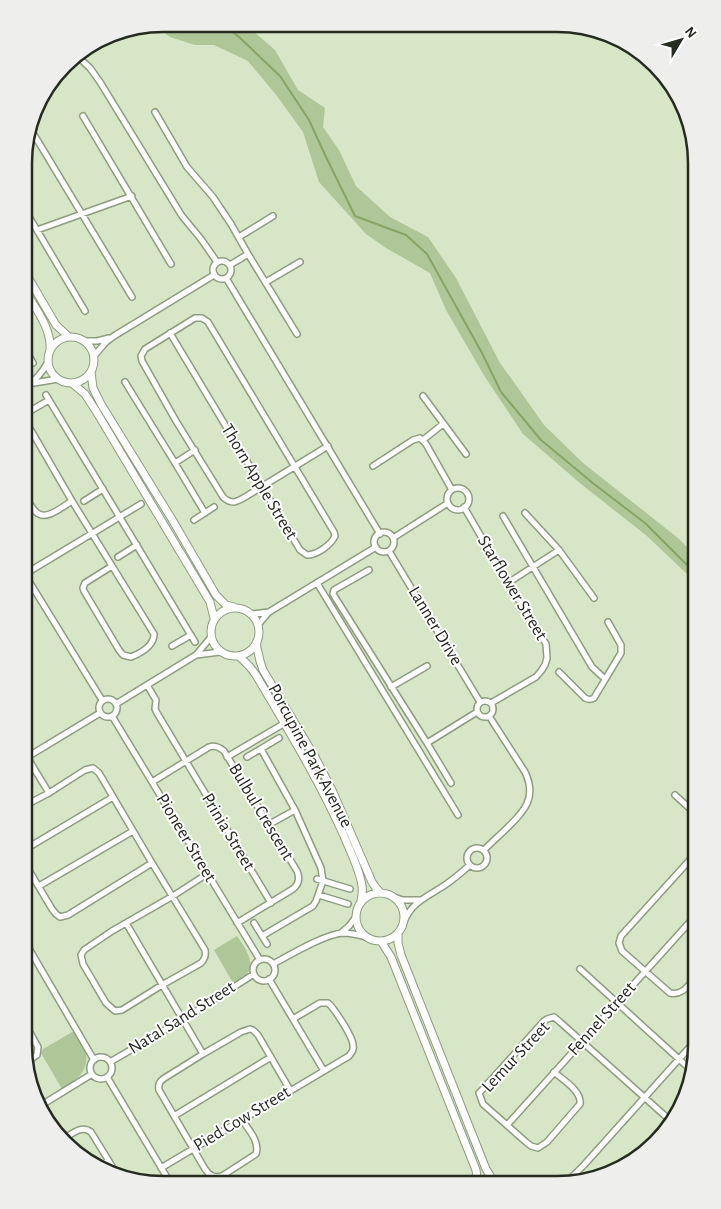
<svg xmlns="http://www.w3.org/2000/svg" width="721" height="1209" viewBox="0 0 721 1209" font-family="'Alegreya Sans',sans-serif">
<rect width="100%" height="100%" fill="#d6e6c7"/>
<path fill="#afc698" d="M 164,24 L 245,24 L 275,50 L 298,90 L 325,108 L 323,127 L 339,150 L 356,186 L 390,217 L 428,237 L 456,278 L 500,363 L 518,388 L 544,425 L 583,463 L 678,538 L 697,557 L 697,586 L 688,575 L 647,536 L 581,484 L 523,434 L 485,377 L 446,310 L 430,273 L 386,248 L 366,234 L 319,182 L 303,132 L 277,96 L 248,61 L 214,45 L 195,45 L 170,37 L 162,31 L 142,28 Z
M 237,936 C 244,946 256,962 247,974 C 244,978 238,980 233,983 L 214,950 Z
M 74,1031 C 77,1036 80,1040 83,1045 C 93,1066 80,1079 62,1089 L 41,1053 L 43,1049 Z"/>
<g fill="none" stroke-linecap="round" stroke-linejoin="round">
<path stroke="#86a564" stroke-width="2" d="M 223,24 L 239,37 L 280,76 L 309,120 L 326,157 L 355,216 L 406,235 L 427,254 L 482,353 L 501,392 L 541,440 L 594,484 L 645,523 L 697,575"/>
<g stroke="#8e9d80" stroke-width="8">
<path id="minor" d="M 76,55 L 90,68 L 100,82 L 182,216 L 201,239 L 217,262
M 155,112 L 187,167 L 213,197 L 231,224 L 248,254 L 297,334
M 83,116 L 171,264
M 30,128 L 132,297
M 25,210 L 85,311
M 37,230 L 132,196
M 239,237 L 273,216
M213 270a9 9 0 1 1 18 0a9 9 0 1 1-18 0Z
M 230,265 L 248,254
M 226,278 L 380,534
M 266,282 L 300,262
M 170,333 L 300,550 L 307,555 C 317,555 331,545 335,536 L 334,532 L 208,322 L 202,318 L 195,318 L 145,349 L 141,356 L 142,361 L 176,421 L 223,497 C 226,500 229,502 234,502 C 241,501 251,493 258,489 C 281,475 304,461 328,446
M 83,341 L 97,341 L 109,338
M 25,349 L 33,363
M 94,356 L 106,342 L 114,336 L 214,275
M 125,382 L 175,463 L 205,513
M 34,383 L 58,379
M 25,388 C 35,381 42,373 48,362
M 46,395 L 195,642
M 423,396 L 466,454
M 30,411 L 49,400
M 25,426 L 29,428 L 32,432 L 72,501 L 154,634 C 154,646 141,653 131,657 L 123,655 L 119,650 L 84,591 L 83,588 L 85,583 L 112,566
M 423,440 L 443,424
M 175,463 L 195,450
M 373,466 L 413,440 L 420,438 L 426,444 L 452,490
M447 499a11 11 0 1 1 22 0a11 11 0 1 1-22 0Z
M 24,494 C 28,500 31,507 36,512 C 46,522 63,506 72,501
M 84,501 L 103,489
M 464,507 L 508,583 L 546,644 L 547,658 L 545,665 L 541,671 L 536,677 L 491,703
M 525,513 L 559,550 L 594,598
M 503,516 L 592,667 L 605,679
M 194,520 L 214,507
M374 542a10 10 0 1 1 20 0a10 10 0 1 1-20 0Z
M 393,538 L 448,503
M 389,551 L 480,702
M 118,557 L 137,545
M 369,570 L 334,590 L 333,594 L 427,743
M 24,573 L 102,700
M 25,574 L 141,504
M 317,583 L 458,815
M 508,583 L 559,550
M 251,614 L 269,612
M 258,625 L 269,612 L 376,547
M 172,646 L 191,635
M 196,655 L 220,652
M 559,672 L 585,698 C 589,700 591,700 594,698 L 621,653 L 621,645 L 608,622
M 147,685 L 156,700 L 155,709 L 157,713 L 271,903
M 391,687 L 427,666
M99 708a9 9 0 1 1 18 0a9 9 0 1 1-18 0Z
M477 709a8 8 0 1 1 16 0a8 8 0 1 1-16 0Z
M 116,704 L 196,655 L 211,637
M 112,716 L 260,960
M 261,749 L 295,810 L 321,868 L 323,881 L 316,901 L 313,906 L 262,936
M 27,757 L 49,793
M 227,757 L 285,723
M 247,757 L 279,738
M 24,759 L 100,713
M 697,780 L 697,781
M 152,782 L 209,747 C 215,745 219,747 224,751 L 297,871 C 300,878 299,884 293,889 L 237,923
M 451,783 L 427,743 L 477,712
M 675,795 L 697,815
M 268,825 L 295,810
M467 858a10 10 0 1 1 20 0a10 10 0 1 1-20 0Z
M 24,850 L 113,797
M 484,850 C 492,842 500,835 507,828 C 525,811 537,797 525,772 L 489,716
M 24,862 L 52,909 L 56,914 L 60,917 L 68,915 L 152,863 L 99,773 L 93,768 L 85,770 L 49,793 L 24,806
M 152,863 L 205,950 C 206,956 205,959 201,963 L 162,985 L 122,1010 L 115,1011 L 106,1003 L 83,964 L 81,955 L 84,950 L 112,931 L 173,896 L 207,874
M 317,879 L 350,889
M 39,886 L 133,831
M 319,895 L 348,904
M 394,897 L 403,900 L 420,900
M 404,922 C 411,902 429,896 445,885 C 454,879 462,872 470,865
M 126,923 L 203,1054
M 254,923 L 267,944
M 341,933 L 349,926 L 356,917
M 24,940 L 94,1060
M253 970a11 11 0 1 1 22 0a11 11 0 1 1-22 0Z
M 273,964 C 290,955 325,934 343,933 C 351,933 359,935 367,937
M 580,969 L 691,1070
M 697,976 C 689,984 683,996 670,993 L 622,951 L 619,943 L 621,936 L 697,852
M 269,979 L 324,1071
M 24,1022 L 38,1047 L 37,1055 L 27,1062
M90 1068a11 11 0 1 1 22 0a11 11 0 1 1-22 0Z
M 110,1062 L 182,1020 L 254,974
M 554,1072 C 563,1080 582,1091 580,1104 L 547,1142 L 538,1148 L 531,1146 L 526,1142 L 483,1104 L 479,1093 L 483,1089 L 544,1021 L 547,1019 L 554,1017 L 560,1022 L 672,1122
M 107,1077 L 171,1184
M 40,1106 L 92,1074
M 174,1116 L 271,1057
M 242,1120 C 249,1130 260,1142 256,1154 L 222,1176 C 214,1178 210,1176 205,1169 L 159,1090 C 158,1085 159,1082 163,1079 L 203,1054 L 241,1032 L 250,1029 L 253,1030 L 258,1035 L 290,1090
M 507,1125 L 697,914
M 65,1138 C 73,1133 82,1125 91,1132 L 115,1171
M 101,1165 L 108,1161
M 161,1168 L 349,1056 C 352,1052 354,1050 353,1045 C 353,1037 334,1008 328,1003 L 320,1003 L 293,1019
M 561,1185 L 573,1176 L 584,1165 L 697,1039"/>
</g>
<g stroke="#8e9d80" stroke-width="9">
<path id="tertiary" d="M 25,272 L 56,325 L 69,337
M 25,291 C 36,309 52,329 50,351
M48 360a23 23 0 1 1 46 0a23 23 0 1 1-46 0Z
M 91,372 L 93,388 L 101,404 L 173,521 L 216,595 L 226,605 L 234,607
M 72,383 L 85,394 L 96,411 L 210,602 L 214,618
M211 632a24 24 0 1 1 48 0a24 24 0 1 1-48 0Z
M 256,643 L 260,661 L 263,670 L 315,757 L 332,790 L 372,882 L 376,888 L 381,893
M 239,656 L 250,667 L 256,675 C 287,728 319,780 344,836 C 350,851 360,870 362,886 C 363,891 362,896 361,901
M356 917a24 24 0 1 1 48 0a24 24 0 1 1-48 0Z
M 398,934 L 398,943 L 401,955 L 486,1169 L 496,1185
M 381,941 L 391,957 L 476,1170 L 478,1185"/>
</g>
<use href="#minor" stroke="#fff" stroke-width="5"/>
<use href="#tertiary" stroke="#fff" stroke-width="7"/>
</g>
<g text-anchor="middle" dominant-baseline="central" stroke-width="4" stroke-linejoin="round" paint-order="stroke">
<g font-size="18" fill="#252b1f" stroke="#fff">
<text transform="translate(259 482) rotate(59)">Thorn Apple Street</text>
<text transform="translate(512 588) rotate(59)">Starflower Street</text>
<text transform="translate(435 626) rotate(59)">Lanner Drive</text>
<text transform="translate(310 756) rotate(62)">Porcupine Park Avenue</text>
<text transform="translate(261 812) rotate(59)">Bulbul Crescent</text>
<text transform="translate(228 832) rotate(59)">Prinia Street</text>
<text transform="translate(186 838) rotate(59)">Pioneer Street</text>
<text transform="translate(182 1018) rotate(-32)">Natal Sand Street</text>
<text transform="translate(602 1019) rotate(-48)">Fennel Street</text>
<text transform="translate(516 1057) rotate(-47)">Lemur Street</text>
<text transform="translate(242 1119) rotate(-31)">Pied Cow Street</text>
</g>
</g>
<path d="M0 0H721V1209H0ZM163 32H557A131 131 0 0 1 688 163V1045A131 131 0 0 1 557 1176H163A131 131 0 0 1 32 1045V163A131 131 0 0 1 163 32Z" fill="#eeeeed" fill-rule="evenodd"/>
<path fill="none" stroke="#252b1f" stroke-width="2.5" d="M163 32H557A131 131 0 0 1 688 163V1045A131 131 0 0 1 557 1176H163A131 131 0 0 1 32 1045V163A131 131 0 0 1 163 32Z"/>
<g transform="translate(681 40) rotate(52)" stroke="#ffffff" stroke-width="4" paint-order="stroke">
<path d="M0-4L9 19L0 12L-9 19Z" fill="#252b1f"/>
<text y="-8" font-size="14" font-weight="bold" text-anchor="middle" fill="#252b1f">N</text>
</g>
</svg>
